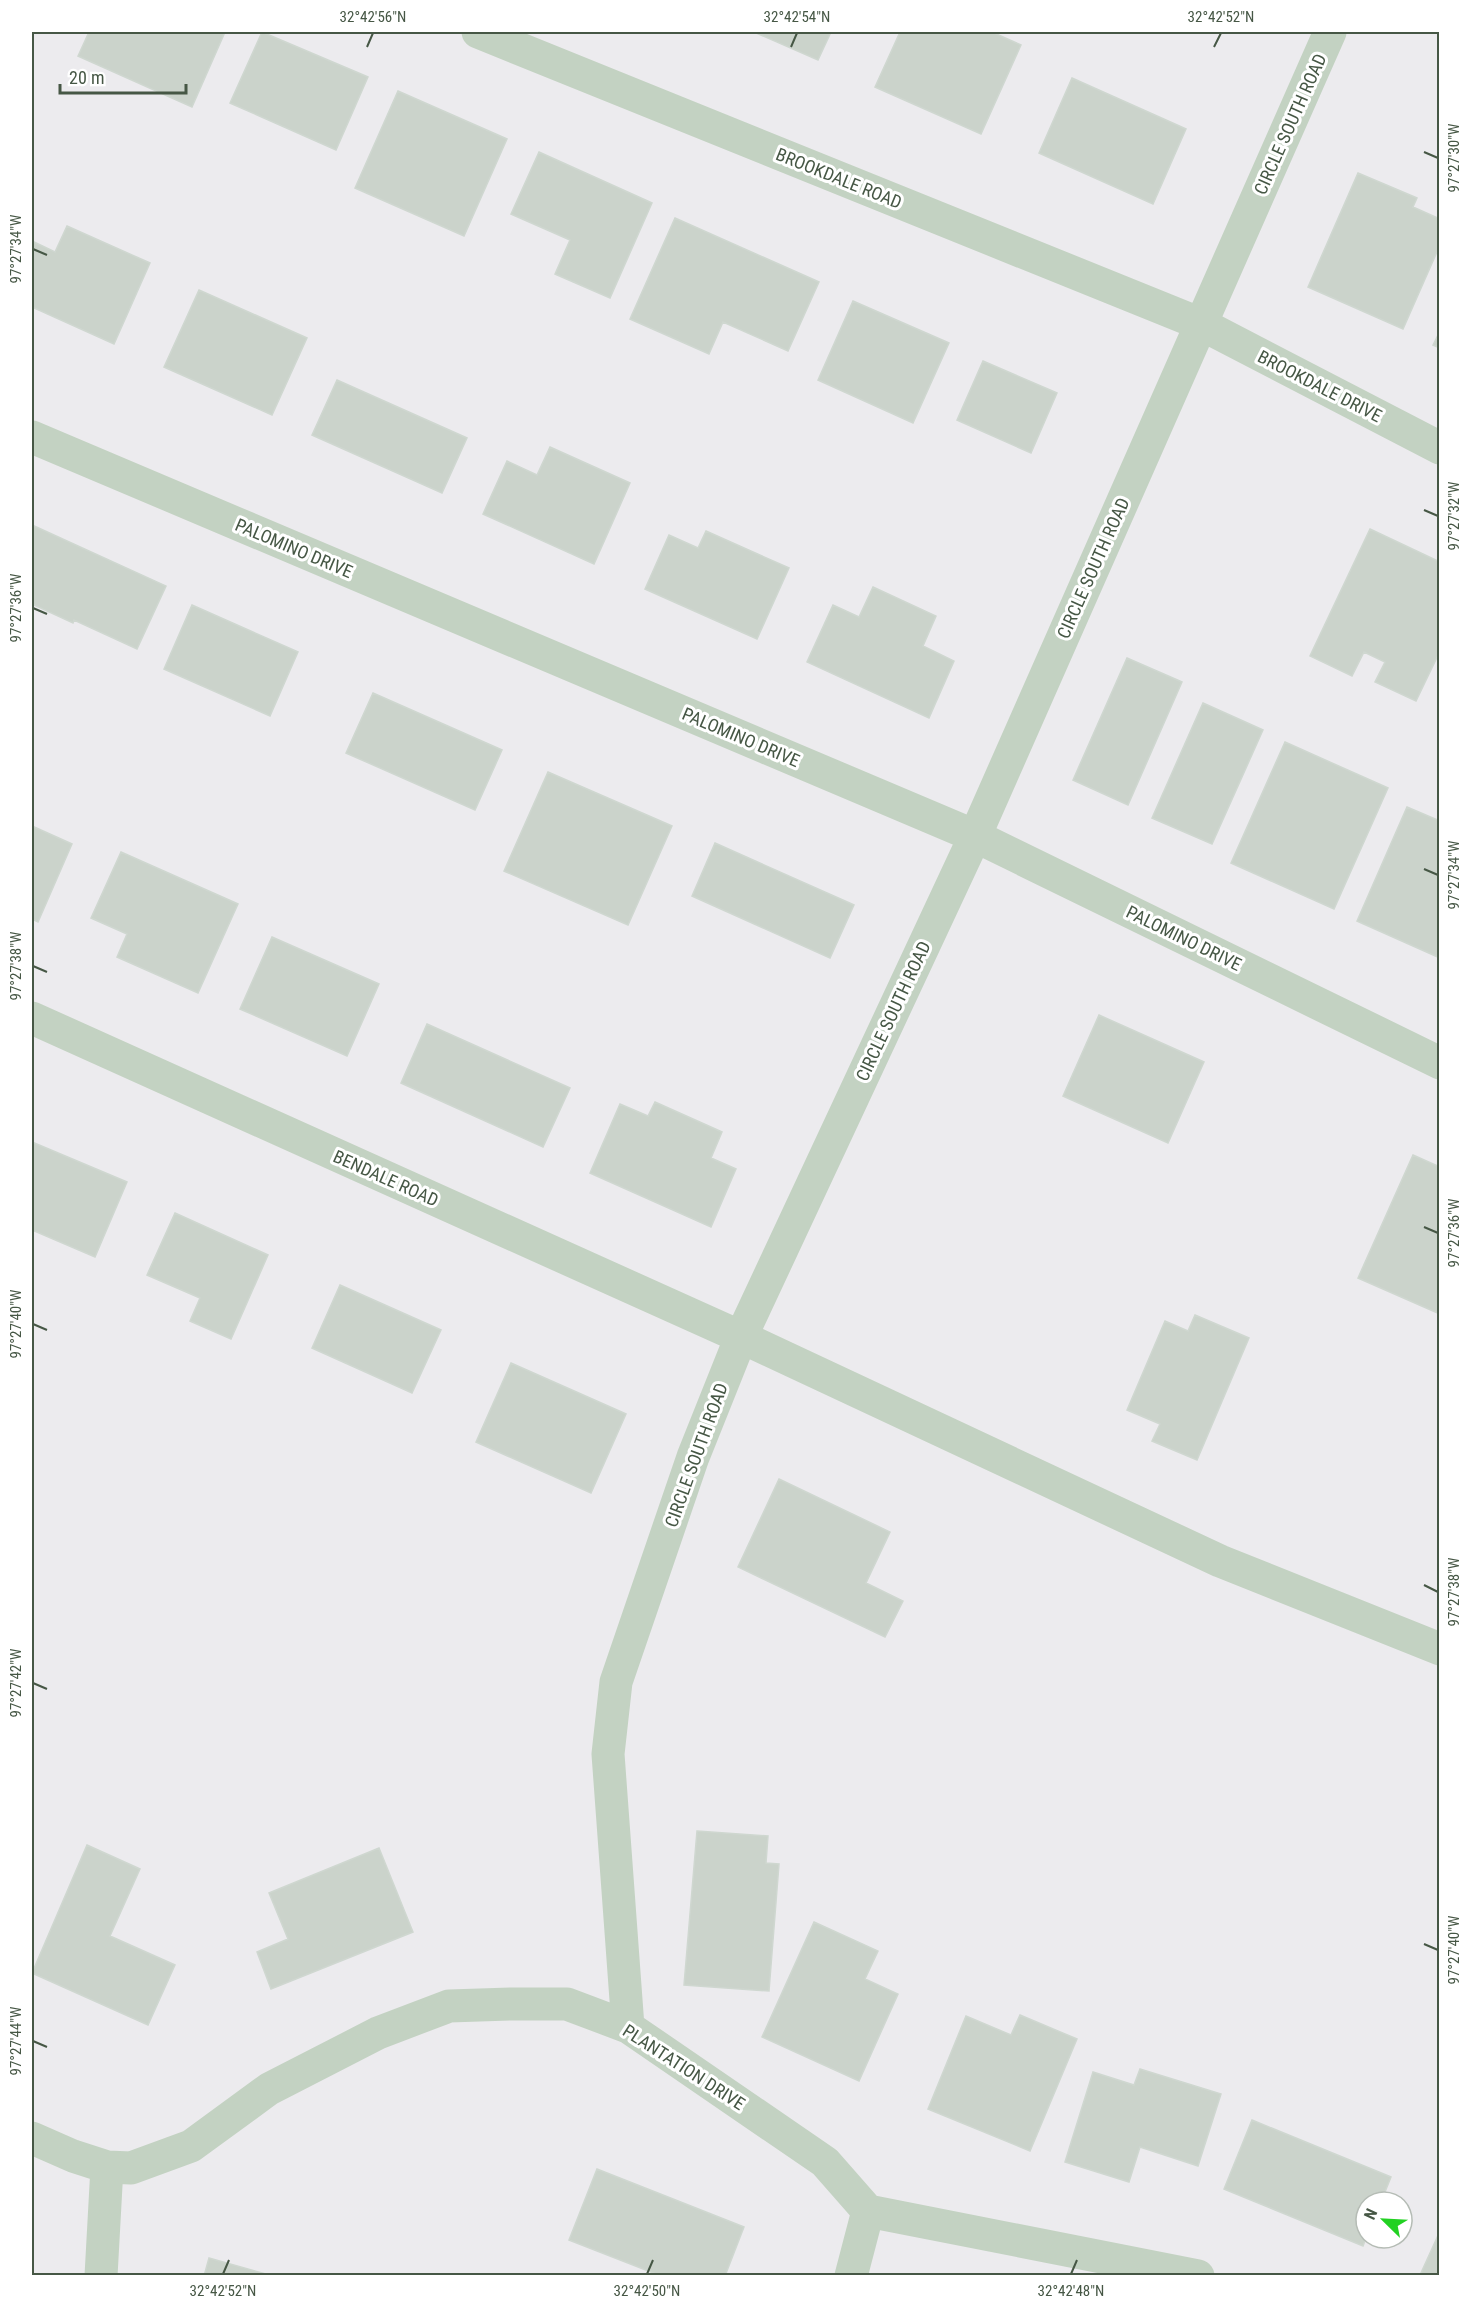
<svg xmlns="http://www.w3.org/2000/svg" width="1471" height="2307" viewBox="0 0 1471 2307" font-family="'Roboto Condensed',sans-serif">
<rect width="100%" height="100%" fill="#ecebee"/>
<path fill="#cbd3cb" stroke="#cfd7d0" stroke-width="1.5" d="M 89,32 L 225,32 L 192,107 L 78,56 Z
M 262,32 L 368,77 L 336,150 L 230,103 Z
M 754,32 L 831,32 L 818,60 Z
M 900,32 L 992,32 L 1021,45 L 981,134 L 875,87 Z
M 1072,78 L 1186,129 L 1153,204 L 1039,153 Z
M 398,91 L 507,139 L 464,236 L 355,188 Z
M 539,152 L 652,203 L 610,298 L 555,274 L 570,240 L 511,214 Z
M 1358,173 L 1417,198 L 1413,207 L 1440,219 L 1440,245 L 1403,329 L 1308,287 Z
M 675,218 L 819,282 L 788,351 L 723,322 L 709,354 L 630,319 Z
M 67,226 L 150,263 L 114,344 L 32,307 L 32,241 L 55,252 Z
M 199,290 L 307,338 L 272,415 L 164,367 Z
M 853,301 L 949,343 L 913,423 L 818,380 Z
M 1440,331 L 1440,348 L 1433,345 Z
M 983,361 L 1057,393 L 1031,453 L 957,420 Z
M 337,380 L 467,438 L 442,493 L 312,435 Z
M 550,447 L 630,483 L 594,564 L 483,514 L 507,461 L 537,475 Z
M 32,525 L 166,586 L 137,649 L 74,620 L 73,623 L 32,604 Z
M 1370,529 L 1440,562 L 1440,651 L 1416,701 L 1375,682 L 1385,662 L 1364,652 L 1352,676 L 1310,656 Z
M 706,531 L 789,568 L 757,639 L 645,589 L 669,535 L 698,548 Z
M 873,587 L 936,616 L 923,646 L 954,661 L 929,718 L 807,662 L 833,605 L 859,617 Z
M 192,605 L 298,652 L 270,716 L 164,669 Z
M 1127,658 L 1182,682 L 1128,805 L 1073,780 Z
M 373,693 L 502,750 L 475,810 L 346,753 Z
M 1203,703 L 1263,730 L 1212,844 L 1152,818 Z
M 1285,742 L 1388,788 L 1334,909 L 1231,863 Z
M 548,772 L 672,826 L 628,925 L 504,871 Z
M 1407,807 L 1440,821 L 1440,958 L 1357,921 Z
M 32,826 L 72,844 L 38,922 L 32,919 Z
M 715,843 L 854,905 L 830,958 L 692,896 Z
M 121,852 L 238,904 L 198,993 L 117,957 L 127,934 L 91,918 Z
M 272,937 L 379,984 L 347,1056 L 240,1009 Z
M 1099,1015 L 1204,1062 L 1168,1143 L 1063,1096 Z
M 427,1024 L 570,1088 L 543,1147 L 401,1083 Z
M 655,1102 L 722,1132 L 711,1158 L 736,1169 L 711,1227 L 590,1173 L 620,1104 L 648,1116 Z
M 32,1142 L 127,1182 L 95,1257 L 32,1230 Z
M 1413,1155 L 1440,1167 L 1440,1314 L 1358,1278 Z
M 175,1213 L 268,1255 L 231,1339 L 190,1321 L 200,1298 L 147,1275 Z
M 340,1285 L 441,1330 L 412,1393 L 312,1348 Z
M 1195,1315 L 1249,1338 L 1197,1460 L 1152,1441 L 1160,1424 L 1127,1410 L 1165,1321 L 1188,1331 Z
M 511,1363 L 626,1414 L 591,1493 L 476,1442 Z
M 779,1479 L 890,1532 L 866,1583 L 903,1601 L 885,1637 L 738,1567 Z
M 697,1831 L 768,1836 L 766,1863 L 779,1864 L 769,1991 L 684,1985 Z
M 87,1845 L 140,1869 L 110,1936 L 175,1965 L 148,2025 L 32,1973 Z
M 379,1848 L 413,1932 L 271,1989 L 257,1952 L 288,1939 L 269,1893 Z
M 814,1922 L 878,1951 L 865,1979 L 898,1994 L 859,2081 L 762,2037 Z
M 1020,2015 L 1077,2039 L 1030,2151 L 928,2109 L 966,2016 L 1011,2035 Z
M 1140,2069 L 1221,2094 L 1198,2166 L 1140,2147 L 1129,2182 L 1065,2162 L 1093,2072 L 1134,2085 Z
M 1252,2120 L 1391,2177 L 1381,2202 L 1366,2202 L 1366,2238 L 1363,2246 L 1224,2189 Z
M 597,2169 L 744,2227 L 725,2276 L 661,2276 L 569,2240 Z
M 1440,2231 L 1440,2276 L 1421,2276 L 1420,2275 Z
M 209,2258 L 273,2276 L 204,2276 Z"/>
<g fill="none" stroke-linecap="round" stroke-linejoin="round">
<path stroke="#c3d2c2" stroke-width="33" d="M 478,32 L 1201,324 L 1440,448
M 32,437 L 975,836 L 1440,1063
M 32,1018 L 741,1337 L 1220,1561 L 1440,1649
M 628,2027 L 608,1754 L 616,1682 L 693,1457 L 741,1337 L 975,836 L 1330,32
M 32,2138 L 73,2156 L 107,2167 L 131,2168 L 191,2146 L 269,2089 L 378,2033 L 449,2006 L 511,2004 L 567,2004 L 628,2027 L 825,2162 L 868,2211 L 1198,2276
M 101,2276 L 107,2167
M 851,2276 L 868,2211"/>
</g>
<path fill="none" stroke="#465745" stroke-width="2" d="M 367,47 L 373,33M 791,47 L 797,33M 1214,47 L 1221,33M 1424,152 L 1438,158M 33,249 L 47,255M 1424,510 L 1438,516M 33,608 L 47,614M 1424,869 L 1438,875M 33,966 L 47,972M 1424,1227 L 1438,1233M 33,1324 L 47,1330M 1424,1585 L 1438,1592M 33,1683 L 47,1689M 1424,1944 L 1438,1950M 33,2041 L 47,2047M 223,2274 L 229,2260M 647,2274 L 653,2260M 1071,2274 L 1077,2260"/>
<g text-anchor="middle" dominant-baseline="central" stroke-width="6" stroke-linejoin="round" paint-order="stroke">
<g font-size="18" fill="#465745" stroke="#fff">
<text transform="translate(1290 124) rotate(-66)">CIRCLE SOUTH ROAD</text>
<text transform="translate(839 178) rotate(22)">BROOKDALE ROAD</text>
<text transform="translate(1320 386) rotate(27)">BROOKDALE DRIVE</text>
<text transform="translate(294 548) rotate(23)">PALOMINO DRIVE</text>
<text transform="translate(1093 568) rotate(-66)">CIRCLE SOUTH ROAD</text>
<text transform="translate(741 737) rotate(23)">PALOMINO DRIVE</text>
<text transform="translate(1184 938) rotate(26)">PALOMINO DRIVE</text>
<text transform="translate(893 1011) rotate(-65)">CIRCLE SOUTH ROAD</text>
<text transform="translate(386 1178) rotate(24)">BENDALE ROAD</text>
<text transform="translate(696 1455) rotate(-70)">CIRCLE SOUTH ROAD</text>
<text transform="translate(684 2067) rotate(33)">PLANTATION DRIVE</text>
</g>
</g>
<rect width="1471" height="2307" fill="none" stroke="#ffffff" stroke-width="66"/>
<g transform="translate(1384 2220) rotate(294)"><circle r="28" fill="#ffffff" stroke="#b5bcb5" stroke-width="1.5"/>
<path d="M0-4.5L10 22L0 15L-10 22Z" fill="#22d122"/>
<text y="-9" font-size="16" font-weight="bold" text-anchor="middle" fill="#465745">N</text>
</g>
<path d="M60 84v9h126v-9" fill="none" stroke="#465745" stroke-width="3"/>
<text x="69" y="84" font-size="18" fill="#465745" stroke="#ffffff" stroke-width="4.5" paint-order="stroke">20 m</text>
<rect x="33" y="33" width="1405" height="2241" fill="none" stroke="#465745" stroke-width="2"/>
<g font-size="15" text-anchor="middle" fill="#465745">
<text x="373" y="22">32°42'56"N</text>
<text x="797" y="22">32°42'54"N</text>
<text x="1221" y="22">32°42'52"N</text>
<text transform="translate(1454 158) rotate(-90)" y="5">97°27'30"W</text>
<text transform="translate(16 249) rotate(-90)" y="5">97°27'34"W</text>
<text transform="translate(1454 516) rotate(-90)" y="5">97°27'32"W</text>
<text transform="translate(16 608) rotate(-90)" y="5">97°27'36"W</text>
<text transform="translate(1454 875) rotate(-90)" y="5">97°27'34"W</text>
<text transform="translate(16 966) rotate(-90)" y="5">97°27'38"W</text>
<text transform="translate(1454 1233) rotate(-90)" y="5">97°27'36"W</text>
<text transform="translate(16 1324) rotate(-90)" y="5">97°27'40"W</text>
<text transform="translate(1454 1592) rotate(-90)" y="5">97°27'38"W</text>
<text transform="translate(16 1683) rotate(-90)" y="5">97°27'42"W</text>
<text transform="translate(1454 1950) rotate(-90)" y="5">97°27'40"W</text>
<text transform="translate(16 2041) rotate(-90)" y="5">97°27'44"W</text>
<text x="223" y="2296">32°42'52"N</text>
<text x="647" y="2296">32°42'50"N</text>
<text x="1071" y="2296">32°42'48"N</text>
</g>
</svg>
